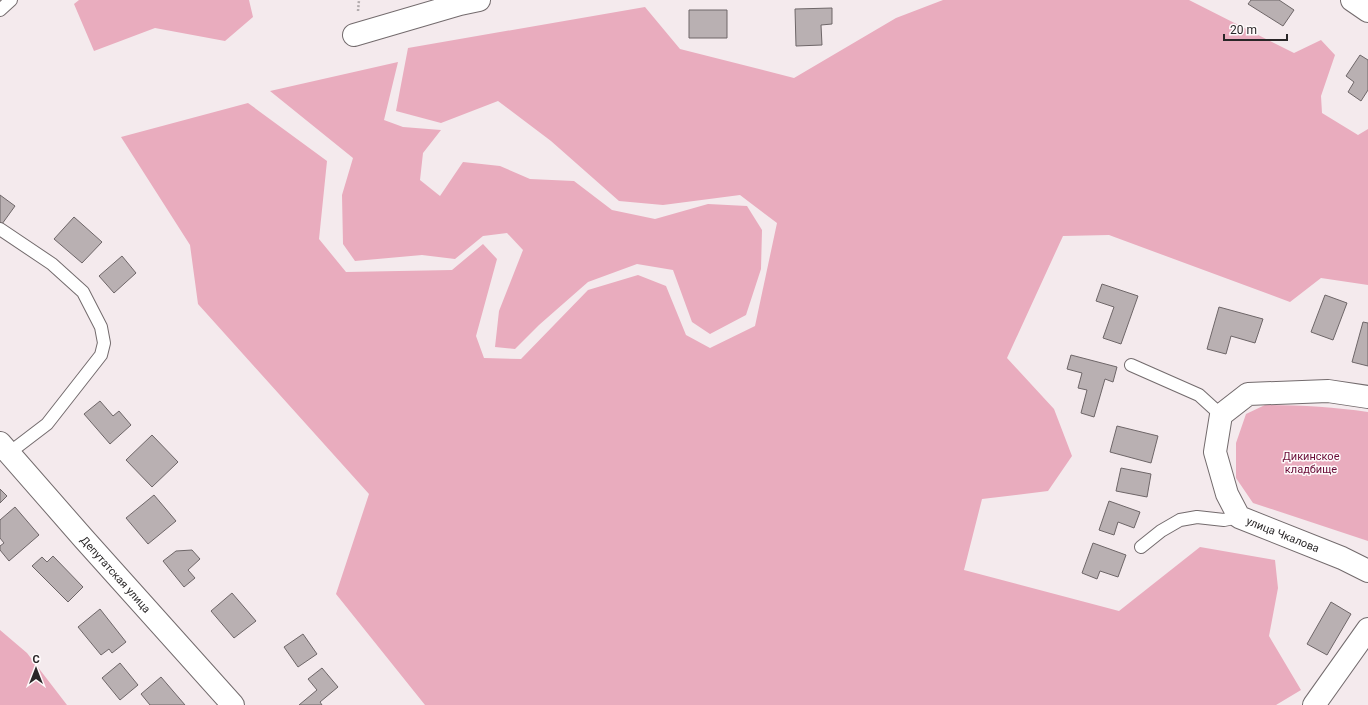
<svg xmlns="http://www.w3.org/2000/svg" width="1368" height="705" viewBox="0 0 1368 705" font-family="Roboto,sans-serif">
<rect width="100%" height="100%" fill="#f4eaed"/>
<path fill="#e9acbe" d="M 79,0 L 249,0 L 253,17 L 225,41 L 155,28 L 94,51 L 74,4 Z
M 943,0 L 1189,0 L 1294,53 L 1321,40 L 1335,55 L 1321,96 L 1322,113 L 1358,135 L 1368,129 L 1368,285 L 1321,278 L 1290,302 L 1109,235 L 1063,236 L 1007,358 L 1054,409 L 1072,456 L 1048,491 L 982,499 L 964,570 L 1119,611 L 1200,547 L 1275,560 L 1278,588 L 1269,636 L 1301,690 L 1276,705 L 425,705 L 336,594 L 369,494 L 198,304 L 190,245 L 121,137 L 248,103 L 327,161 L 319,239 L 346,272 L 452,270 L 483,244 L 497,259 L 476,336 L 484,358 L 521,359 L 588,290 L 638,275 L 666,286 L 686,335 L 710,348 L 755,326 L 777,223 L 740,195 L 663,205 L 619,201 L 551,141 L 498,101 L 441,123 L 396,111 L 408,48 L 645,7 L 680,49 L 794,78 L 896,18 Z
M 398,62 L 384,120 L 403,127 L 441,130 L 423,153 L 420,180 L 440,196 L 463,162 L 500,166 L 530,179 L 574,181 L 612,210 L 655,219 L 708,204 L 747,206 L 762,230 L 761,269 L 746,315 L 710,334 L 692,322 L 673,270 L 637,264 L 588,282 L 539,325 L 515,349 L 495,347 L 499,311 L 523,250 L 507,233 L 483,236 L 455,259 L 422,255 L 355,261 L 343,244 L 342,195 L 353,158 L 270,91 Z
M 1265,405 C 1299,405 1334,407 1368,412 L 1368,541 L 1253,503 L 1236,478 L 1236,443 L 1246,414 Z
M 0,630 L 27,653 L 67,705 L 0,705 Z"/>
<path fill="#b9b0b2" stroke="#6e6668" d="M 1251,0 L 1279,0 L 1294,10 L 1283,26 L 1248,4 Z
M 832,8 L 832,24 L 821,25 L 822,45 L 796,46 L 795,9 Z
M 689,10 L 727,10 L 727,38 L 689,38 Z
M 1360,55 L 1368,60 L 1368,90 L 1361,101 L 1348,92 L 1354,82 L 1346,76 Z
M 0,195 L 15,206 L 2,224 L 0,222 Z
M 74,217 L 102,242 L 82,263 L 54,239 Z
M 122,256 L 136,273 L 114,293 L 99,276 Z
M 1102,284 L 1138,296 L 1121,344 L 1103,338 L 1114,307 L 1096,301 Z
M 1325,295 L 1347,303 L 1333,340 L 1311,332 Z
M 1219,307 L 1263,319 L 1255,343 L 1231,336 L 1226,354 L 1207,349 Z
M 1363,322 L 1368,323 L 1368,366 L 1352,362 Z
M 1071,355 L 1117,367 L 1113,382 L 1105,379 L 1094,417 L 1081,413 L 1087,390 L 1078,388 L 1082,373 L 1067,369 Z
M 100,401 L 113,416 L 119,411 L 131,425 L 110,444 L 84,414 Z
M 1117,426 L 1158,436 L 1151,463 L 1110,452 Z
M 152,435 L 178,462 L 152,487 L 126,460 Z
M 1121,468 L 1151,474 L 1147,497 L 1116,491 Z
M 0,489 L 7,496 L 0,503 Z
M 154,495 L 176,521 L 148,544 L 126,518 Z
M 1109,501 L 1140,512 L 1134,528 L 1118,522 L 1114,535 L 1099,530 Z
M 15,507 L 39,535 L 9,561 L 0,550 L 0,546 L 4,543 L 0,538 L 0,520 Z
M 1093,543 L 1126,555 L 1118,577 L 1100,571 L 1097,579 L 1082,573 Z
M 192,550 L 200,559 L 188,570 L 195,578 L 184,587 L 163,561 L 176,551 Z
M 53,556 L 83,587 L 68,602 L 32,566 L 42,557 L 47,562 Z
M 232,593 L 256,621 L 234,638 L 211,611 Z
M 1331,602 L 1351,614 L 1327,655 L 1307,644 Z
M 100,609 L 126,642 L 112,653 L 109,649 L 101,655 L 78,627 Z
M 303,634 L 317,654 L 298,667 L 284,647 Z
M 120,663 L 138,685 L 120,700 L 102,678 Z
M 322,668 L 338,687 L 320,702 L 322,705 L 299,705 L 317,690 L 308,679 Z
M 161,677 L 185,705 L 150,705 L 141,694 Z"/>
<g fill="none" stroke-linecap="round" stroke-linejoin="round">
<g stroke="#736b6d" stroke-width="14">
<path id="lane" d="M 0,10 L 11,0
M 0,229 L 52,264 L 83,292 L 101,327 L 104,343 L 101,355 L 47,424 L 9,453
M 1131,365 L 1199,395 L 1221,415
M 1141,547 L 1161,531 L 1180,520 L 1197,517 L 1224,520 L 1239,517"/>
</g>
<g stroke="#736b6d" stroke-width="24">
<g id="street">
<path d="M 1352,0 L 1368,11"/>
<path d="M 354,35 L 460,4 L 479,0"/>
<path id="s1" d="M 1368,397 L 1328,391 L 1248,394 L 1221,415 L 1215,452 L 1227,494 L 1239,517 L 1342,558 L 1368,571"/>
<path id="s2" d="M 0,443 L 84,539 L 233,705"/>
<path d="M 1314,705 L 1368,629"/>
</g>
</g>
<path stroke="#b2abad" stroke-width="2.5" stroke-dasharray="2 2" stroke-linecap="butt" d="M 358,11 L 359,0"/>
<use href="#lane" stroke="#fff" stroke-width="12"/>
<use href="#street" stroke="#fff" stroke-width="22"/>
</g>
<g text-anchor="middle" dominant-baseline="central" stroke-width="3" stroke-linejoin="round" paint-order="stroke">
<g font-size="11" fill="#690c37" stroke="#fef9fa">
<text x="1311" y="456">Дикинское<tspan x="1311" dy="13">кладбище</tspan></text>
</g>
<g font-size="11" fill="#292627" stroke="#fef9fa">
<text stroke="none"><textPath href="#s1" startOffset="309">улица Чкалова</textPath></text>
<text stroke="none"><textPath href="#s2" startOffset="175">Депутатская улица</textPath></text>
</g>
</g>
<g transform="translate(36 669)" stroke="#fef9fa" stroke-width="3" paint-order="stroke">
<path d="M0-3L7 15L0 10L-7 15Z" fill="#292627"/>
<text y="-6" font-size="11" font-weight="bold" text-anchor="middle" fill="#292627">С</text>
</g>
<path d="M1224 34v6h63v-6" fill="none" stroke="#292627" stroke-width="2"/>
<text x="1230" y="34" font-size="12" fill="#292627" stroke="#fef9fa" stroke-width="3" paint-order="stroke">20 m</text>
</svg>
